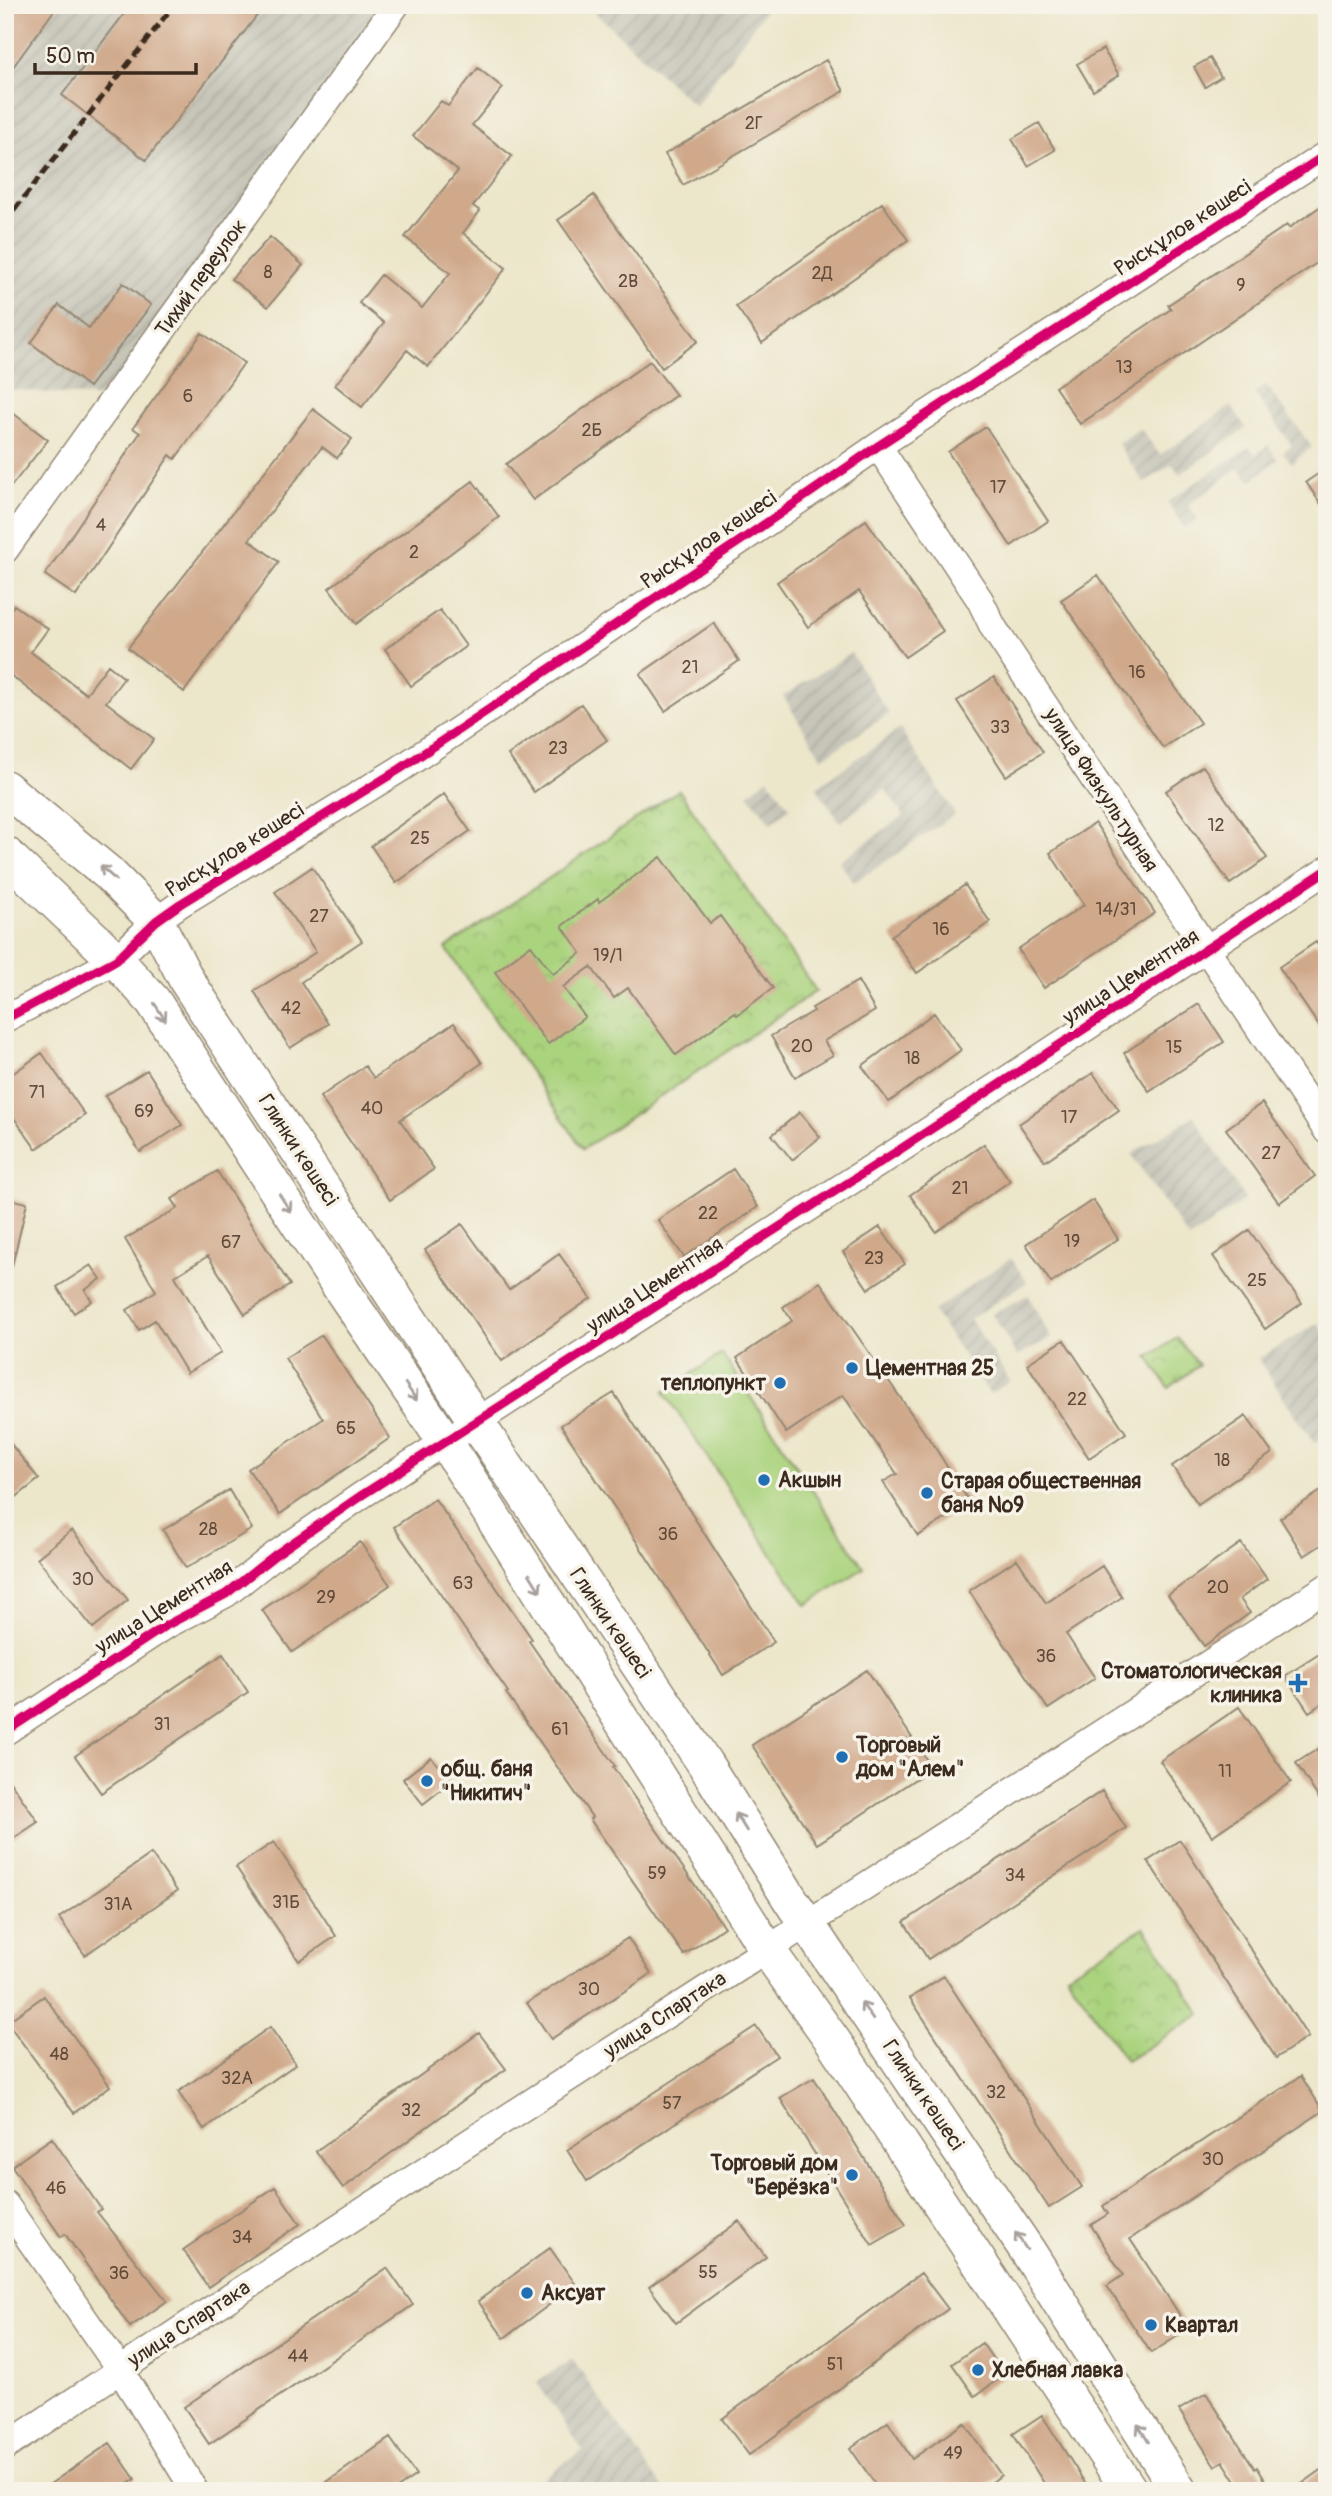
<svg xmlns="http://www.w3.org/2000/svg" width="1332" height="2496" viewBox="0 0 1332 2496" font-family="Pangolin,sans-serif">
<defs>
<pattern id="industrial-furrows" width="10" height="10" patternUnits="userSpaceOnUse" patternTransform="scale(1.75)"><rect width="10" height="10" fill="#c6c5b8"/><path d="M-1 1l2-2M0 10L10 0M9 11l2-2" fill="none" stroke="#aba99e"/></pattern>
<pattern id="park-crowns" width="20" height="18" patternUnits="userSpaceOnUse" patternTransform="scale(1.75)"><rect width="20" height="18" fill="#aad37e"/><path d="M2 6a3 3 0 1 1 6 0M12 15a3 3 0 1 1 6 0" fill="none" stroke="#93b56c"/></pattern>
</defs>
<rect width="100%" height="100%" fill="#f7f3e8"/>
<filter id="ink" filterUnits="userSpaceOnUse"><feTurbulence type="fractalNoise" baseFrequency=".0143" numOctaves="2"/><feDisplacementMap in="SourceGraphic" scale="14" xChannelSelector="R" yChannelSelector="G"/><feConvolveMatrix kernelMatrix="1 2 1 2 8 2 1 2 1" color-interpolation-filters="sRGB"/></filter>
<filter id="wash" filterUnits="userSpaceOnUse"><feTurbulence type="fractalNoise" baseFrequency=".00686" numOctaves="4" result="noise"/><feDisplacementMap in="SourceGraphic" scale="28" xChannelSelector="R" yChannelSelector="G"/><feGaussianBlur stdDeviation="1.57" result="paint"/><feColorMatrix in="noise" values="0 0 0 0 0 0 0 0 0 0 0 0 0 0 0 0 0 1.4 0 .05"/><feComposite in="paint" operator="in"/></filter>
<g filter="url(#wash)">
<rect width="100%" height="100%" fill="#ece6ca"/>
<path fill="url(#industrial-furrows)" d="M 5,5 L 407,5 L 114,399 L 5,389 Z
M 587,5 L 769,5 L 695,106 Z
M 1266,385 L 1312,447 L 1292,463 L 1283,452 L 1292,445 L 1254,393 Z
M 1231,406 L 1246,428 L 1180,474 L 1172,464 L 1144,483 L 1118,444 L 1140,428 L 1160,455 Z
M 1268,445 L 1278,460 L 1250,481 L 1239,468 L 1188,505 L 1198,519 L 1184,528 L 1167,502 L 1249,447 L 1255,455 Z
M 851,653 L 889,714 L 822,758 L 783,696 Z
M 900,729 L 955,814 L 854,883 L 839,861 L 904,816 L 885,789 L 840,822 L 816,787 Z
M 768,778 L 790,808 L 771,823 L 748,794 Z
M 1194,1116 L 1245,1199 L 1189,1239 L 1131,1154 Z
M 1011,1258 L 1027,1282 L 970,1319 L 1010,1381 L 990,1394 L 933,1311 Z
M 1028,1295 L 1051,1338 L 1017,1356 L 992,1314 Z
M 1318,1323 L 1327,1336 L 1327,1436 L 1314,1443 L 1258,1359 Z
M 572,2359 L 665,2491 L 539,2491 L 534,2484 L 583,2450 L 537,2383 Z"/>
<path fill="url(#park-crowns)" stroke="#727e4e" stroke-width="2" d="M 679,790 L 816,991 L 583,1149 L 446,948 Z
M 1177,1338 L 1199,1365 L 1169,1388 L 1148,1357 Z
M 1144,1927 L 1201,2014 L 1126,2061 L 1067,1975 Z"/>
<path fill="#aad37e" stroke="#727e4e" stroke-width="2" d="M 722,1354 L 864,1568 L 806,1605 L 664,1392 Z"/>
<g id="blocks">
<path fill="#d0a98b" d="M 5,5 L 58,5 L 5,78 Z
M 131,5 L 265,5 L 146,160 L 62,95 Z
M 1103,49 L 1119,75 L 1093,91 L 1077,64 Z
M 1210,58 L 1221,77 L 1205,87 L 1194,67 Z
M 826,60 L 844,91 L 683,185 L 665,154 Z
M 478,68 L 503,88 L 472,125 L 512,156 L 473,206 L 480,211 L 463,233 L 506,268 L 428,367 L 407,350 L 362,407 L 335,385 L 384,323 L 359,303 L 381,275 L 422,308 L 450,273 L 405,237 L 458,171 L 413,136 L 441,101 L 448,106 Z
M 1039,123 L 1055,150 L 1028,166 L 1012,139 Z
M 594,195 L 698,341 L 662,368 L 558,220 Z
M 1327,202 L 1327,256 L 1080,424 L 1055,387 L 1171,309 L 1168,305 L 1287,225 L 1289,228 Z
M 882,203 L 908,240 L 762,343 L 736,306 Z
M 270,237 L 303,265 L 268,307 L 231,279 Z
M 123,283 L 151,305 L 89,387 L 31,343 L 59,305 L 89,328 Z
M 202,333 L 244,363 L 175,459 L 170,455 L 76,596 L 45,575 L 140,433 L 133,428 Z
M 650,361 L 676,395 L 533,500 L 506,464 Z
M 5,407 L 48,440 L 5,494 Z
M 313,409 L 352,439 L 337,458 L 322,447 L 249,540 L 279,562 L 184,692 L 128,648 Z
M 986,427 L 1048,521 L 1011,546 L 948,452 Z
M 1327,468 L 1327,513 L 1306,482 Z
M 473,481 L 499,517 L 356,624 L 329,588 Z
M 866,520 L 943,631 L 905,657 L 859,591 L 808,627 L 777,582 Z
M 1098,575 L 1200,723 L 1163,748 L 1061,600 Z
M 14,605 L 48,629 L 31,652 L 86,694 L 108,665 L 124,678 L 106,702 L 154,739 L 131,769 L 5,671 L 5,618 Z
M 440,610 L 466,646 L 411,686 L 385,649 Z
M 714,623 L 739,661 L 665,711 L 640,674 Z
M 994,677 L 1043,752 L 1006,776 L 957,701 Z
M 581,704 L 607,740 L 534,792 L 508,755 Z
M 1203,766 L 1267,858 L 1230,884 L 1166,791 Z
M 444,794 L 470,831 L 396,883 L 371,846 Z
M 1095,823 L 1155,913 L 1044,988 L 1018,949 L 1084,905 L 1050,853 Z
M 661,857 L 710,923 L 720,916 L 773,988 L 737,1015 L 735,1012 L 676,1055 L 628,988 L 614,998 L 591,967 L 563,987 L 585,1017 L 548,1044 L 495,972 L 531,945 L 553,974 L 581,953 L 562,926 L 598,899 L 599,902 Z
M 312,867 L 362,941 L 301,982 L 328,1024 L 290,1048 L 254,991 L 316,952 L 275,892 Z
M 965,885 L 990,922 L 917,973 L 891,936 Z
M 1316,942 L 1327,958 L 1327,1038 L 1279,967 Z
M 858,981 L 875,1011 L 824,1041 L 833,1055 L 795,1077 L 771,1036 L 814,1011 L 812,1008 Z
M 1199,1004 L 1224,1042 L 1149,1091 L 1124,1053 Z
M 934,1013 L 961,1050 L 889,1102 L 862,1066 Z
M 454,1023 L 482,1063 L 400,1120 L 434,1169 L 390,1200 L 320,1097 L 365,1066 L 374,1078 Z
M 42,1053 L 85,1115 L 36,1149 L 5,1105 L 5,1079 Z
M 147,1070 L 182,1125 L 140,1152 L 105,1096 Z
M 1093,1073 L 1119,1110 L 1045,1161 L 1019,1124 Z
M 1262,1103 L 1315,1176 L 1279,1203 L 1226,1129 Z
M 800,1112 L 820,1137 L 792,1160 L 772,1135 Z
M 984,1144 L 1010,1181 L 936,1232 L 910,1195 Z
M 733,1169 L 758,1207 L 684,1257 L 658,1220 Z
M 217,1171 L 290,1285 L 245,1314 L 208,1256 L 175,1276 L 221,1353 L 187,1373 L 155,1320 L 139,1330 L 127,1310 L 156,1291 L 125,1239 L 178,1208 L 172,1199 Z
M 5,1198 L 27,1203 L 12,1266 L 5,1265 Z
M 1093,1200 L 1118,1239 L 1051,1283 L 1026,1244 Z
M 462,1224 L 509,1290 L 559,1254 L 591,1298 L 502,1361 L 425,1250 Z
M 880,1227 L 905,1264 L 868,1289 L 843,1252 Z
M 1249,1230 L 1302,1303 L 1265,1329 L 1213,1256 Z
M 91,1265 L 101,1279 L 85,1290 L 92,1301 L 74,1313 L 57,1287 Z
M 820,1282 L 936,1449 L 970,1503 L 918,1536 L 883,1482 L 897,1474 L 843,1395 L 786,1433 L 737,1358 L 792,1321 L 783,1307 Z
M 322,1335 L 390,1438 L 280,1514 L 248,1469 L 323,1419 L 285,1358 Z
M 1064,1340 L 1126,1433 L 1089,1458 L 1027,1364 Z
M 614,1393 L 774,1642 L 723,1675 L 561,1425 Z
M 1246,1416 L 1272,1453 L 1198,1504 L 1172,1466 Z
M 5,1437 L 39,1479 L 5,1506 Z
M 1327,1487 L 1327,1541 L 1304,1556 L 1280,1518 Z
M 229,1490 L 252,1529 L 186,1568 L 163,1530 Z
M 435,1499 L 532,1639 L 529,1641 L 615,1766 L 613,1767 L 724,1927 L 684,1955 L 590,1819 L 592,1817 L 506,1693 L 508,1692 L 394,1527 Z
M 72,1530 L 128,1600 L 93,1628 L 37,1558 Z
M 360,1542 L 390,1585 L 292,1652 L 262,1610 Z
M 1241,1543 L 1267,1579 L 1240,1599 L 1250,1613 L 1204,1646 L 1168,1595 Z
M 1017,1559 L 1046,1603 L 1102,1566 L 1122,1597 L 1066,1634 L 1095,1678 L 1048,1709 L 969,1591 Z
M 1327,1649 L 1327,1700 L 1309,1712 L 1285,1676 Z
M 223,1654 L 248,1692 L 101,1793 L 75,1756 Z
M 867,1670 L 932,1768 L 817,1844 L 752,1745 Z
M 1239,1707 L 1291,1782 L 1212,1836 L 1160,1761 Z
M 1327,1743 L 1327,1811 L 1296,1763 Z
M 431,1757 L 451,1782 L 423,1804 L 403,1779 Z
M 5,1774 L 38,1822 L 5,1844 Z
M 1102,1791 L 1126,1828 L 928,1959 L 904,1922 Z
M 1180,1840 L 1308,2037 L 1276,2058 L 1148,1861 Z
M 274,1842 L 336,1936 L 299,1961 L 236,1867 Z
M 151,1854 L 177,1891 L 85,1955 L 59,1918 Z
M 628,1938 L 651,1974 L 551,2039 L 527,2003 Z
M 944,1976 L 1082,2187 L 1049,2208 L 910,1998 Z
M 44,1996 L 110,2086 L 74,2113 L 7,2022 Z
M 756,2026 L 777,2056 L 587,2181 L 567,2150 Z
M 270,2027 L 296,2064 L 204,2129 L 178,2092 Z
M 479,2033 L 506,2069 L 343,2188 L 316,2151 Z
M 1301,2076 L 1323,2111 L 1130,2239 L 1189,2329 L 1151,2353 L 1107,2286 L 1123,2275 L 1091,2225 L 1108,2214 L 1103,2206 Z
M 814,2078 L 906,2225 L 872,2245 L 780,2098 Z
M 52,2138 L 101,2209 L 97,2212 L 167,2301 L 130,2327 L 65,2234 L 61,2237 L 12,2166 Z
M 275,2187 L 300,2224 L 208,2287 L 183,2250 Z
M 739,2221 L 766,2257 L 676,2323 L 649,2287 Z
M 550,2248 L 576,2285 L 504,2338 L 478,2301 Z
M 387,2268 L 413,2305 L 209,2444 L 184,2407 Z
M 921,2273 L 948,2309 L 749,2455 L 722,2419 Z
M 982,2343 L 1004,2375 L 975,2396 L 952,2364 Z
M 1206,2393 L 1255,2469 L 1257,2467 L 1272,2491 L 1242,2491 L 1223,2461 L 1215,2466 L 1179,2410 Z
M 1042,2415 L 1090,2491 L 1049,2491 L 1013,2434 Z
M 888,2422 L 912,2459 L 964,2423 L 1001,2475 L 981,2491 L 880,2491 L 850,2448 Z
M 390,2438 L 416,2475 L 393,2491 L 314,2491 Z
M 110,2443 L 135,2479 L 119,2491 L 40,2491 Z
M 1327,2466 L 1327,2491 L 1292,2491 Z"/>
</g>
</g>
<g filter="url(#ink)">
<use href="#blocks" fill-opacity="0" stroke="#948874" stroke-width="2"/>
<g fill="none" stroke-linecap="round" stroke-linejoin="round">
<g stroke="#948874" stroke-width="29">
<path id="minor" d="M 878,446 L 980,600 L 993,627 L 1327,1131
M 5,550 L 396,5
M 5,1019 L 116,960 L 156,921 L 180,904 L 400,769 L 743,539 L 878,446 L 1327,154
M 5,1732 L 167,1625 L 226,1594 L 275,1555 L 362,1495 L 893,1154 L 1327,870
M 5,2204 L 120,2370 L 195,2491
M 5,2447 L 195,2320 L 1327,1587"/>
</g>
<g stroke="#948874" stroke-width="38">
<path id="major" d="M 5,788 L 108,873 L 156,921 L 187,981 L 477,1423 L 705,1764 L 792,1902 L 1029,2253 L 1179,2491
M 5,854 L 116,960 L 153,1001 L 344,1293 L 446,1443 L 766,1948 L 833,2041 L 1130,2491"/>
</g>
<use href="#minor" stroke="#fff" stroke-width="26"/>
<use href="#major" stroke="#fff" stroke-width="35"/>
<path stroke="#3b2a1e" stroke-width="5" stroke-dasharray="10 5" stroke-linecap="butt" d="M 5,222 L 174,5"/>
<g stroke="#f7f3e8" stroke-width="13">
<path id="cycleway" d="M 5,1019 L 116,960 L 156,921 L 180,904 L 400,769 L 743,539 L 878,446 L 1327,154
M 5,1732 L 167,1625 L 226,1594 L 275,1555 L 362,1495 L 893,1154 L 1327,870"/>
</g>
<use href="#cycleway" stroke="#d6006c" stroke-width="9"/>
</g>
<defs><path id="oneway-shaft" d="M-6 0H5M1.5-3L5.5 0L1.5 3" fill="none" stroke-width="1.6" stroke-linecap="round" stroke-linejoin="round" transform="scale(1.75)"/></defs>
<g stroke="#a79f9a">
<use href="#oneway-shaft" transform="translate(108 873) rotate(-138)"/>
<use href="#oneway-shaft" transform="translate(160 1012) rotate(57)"/>
<use href="#oneway-shaft" transform="translate(285 1203) rotate(57)"/>
<use href="#oneway-shaft" transform="translate(411 1392) rotate(56)"/>
<use href="#oneway-shaft" transform="translate(535 1583) rotate(58)"/>
<use href="#oneway-shaft" transform="translate(741 1822) rotate(-122)"/>
<use href="#oneway-shaft" transform="translate(867 2011) rotate(-124)"/>
<use href="#oneway-shaft" transform="translate(1021 2241) rotate(-124)"/>
<use href="#oneway-shaft" transform="translate(1143 2433) rotate(-122)"/>
</g>
</g>
<g fill="#1f6fb2" stroke="#f7f3e8" stroke-width="2.5">
<circle cx="852" cy="1368" r="7"/>
<circle cx="780" cy="1383" r="7"/>
<circle cx="764" cy="1480" r="7"/>
<circle cx="927" cy="1493" r="7"/>
<path d="M1294.5 1672.5h7v7h7v7h-7v7h-7v-7h-7v-7h7z"/>
<circle cx="842" cy="1757" r="7"/>
<circle cx="427" cy="1781" r="7"/>
<circle cx="852" cy="2175" r="7"/>
<circle cx="527" cy="2293" r="7"/>
<circle cx="1151" cy="2325" r="7"/>
<circle cx="978" cy="2370" r="7"/>
</g>
<g text-anchor="middle" dominant-baseline="central" stroke-width="7" stroke-linejoin="round" paint-order="stroke">
<g font-size="18" fill="#604a39">
<text x="754" y="123">2Г</text>
<text x="268" y="272">8</text>
<text x="822" y="273">2Д</text>
<text x="628" y="281">2В</text>
<text x="1241" y="285">9</text>
<text x="1124" y="367">13</text>
<text x="188" y="396">6</text>
<text x="592" y="430">2Б</text>
<text x="998" y="487">17</text>
<text x="101" y="525">4</text>
<text x="414" y="552">2</text>
<text x="690" y="667">21</text>
<text x="1137" y="672">16</text>
<text x="1000" y="727">33</text>
<text x="558" y="748">23</text>
<text x="1216" y="825">12</text>
<text x="420" y="838">25</text>
<text x="1116" y="909">14/31</text>
<text x="319" y="916">27</text>
<text x="941" y="929">16</text>
<text x="608" y="955">19/1</text>
<text x="291" y="1008">42</text>
<text x="802" y="1046">20</text>
<text x="1174" y="1047">15</text>
<text x="912" y="1058">18</text>
<text x="37" y="1092">71</text>
<text x="372" y="1108">40</text>
<text x="144" y="1111">69</text>
<text x="1069" y="1117">17</text>
<text x="1271" y="1153">27</text>
<text x="960" y="1188">21</text>
<text x="708" y="1213">22</text>
<text x="1072" y="1241">19</text>
<text x="231" y="1242">67</text>
<text x="874" y="1258">23</text>
<text x="1257" y="1280">25</text>
<text x="1077" y="1399">22</text>
<text x="346" y="1428">65</text>
<text x="1222" y="1460">18</text>
<text x="208" y="1529">28</text>
<text x="668" y="1534">36</text>
<text x="83" y="1579">30</text>
<text x="463" y="1583">63</text>
<text x="1218" y="1587">20</text>
<text x="326" y="1597">29</text>
<text x="1046" y="1656">36</text>
<text x="162" y="1724">31</text>
<text x="560" y="1729">61</text>
<text x="1225" y="1771">11</text>
<text x="657" y="1873">59</text>
<text x="1015" y="1875">34</text>
<text x="286" y="1902">31Б</text>
<text x="118" y="1904">31А</text>
<text x="589" y="1989">30</text>
<text x="59" y="2054">48</text>
<text x="237" y="2078">32А</text>
<text x="996" y="2092">32</text>
<text x="672" y="2103">57</text>
<text x="411" y="2110">32</text>
<text x="1213" y="2159">30</text>
<text x="56" y="2188">46</text>
<text x="242" y="2237">34</text>
<text x="708" y="2272">55</text>
<text x="119" y="2273">36</text>
<text x="298" y="2356">44</text>
<text x="835" y="2364">51</text>
<text x="953" y="2453">49</text>
</g>
<g font-size="21" fill="#3b2a1e" stroke="#f7f3e8">
<text transform="translate(1183 228) rotate(-33)">Рысқұлов көшесі</text>
<text transform="translate(201 278) rotate(-54)">Тихий переулок</text>
<text transform="translate(709 540) rotate(-34)">Рысқұлов көшесі</text>
<text transform="translate(1101 790) rotate(57)">улица Физкультурная</text>
<text transform="translate(235 850) rotate(-32)">Рысқұлов көшесі</text>
<text transform="translate(1131 977) rotate(-33)">улица Цементная</text>
<text transform="translate(298 1150) rotate(57)">Глинки көшесі</text>
<text transform="translate(655 1285) rotate(-33)">улица Цементная</text>
<text transform="translate(164 1607) rotate(-32)">улица Цементная</text>
<text transform="translate(610 1623) rotate(56)">Глинки көшесі</text>
<text transform="translate(665 2015) rotate(-33)">улица Спартака</text>
<text transform="translate(923 2095) rotate(56)">Глинки көшесі</text>
<text transform="translate(189 2324) rotate(-33)">улица Спартака</text>
</g>
<g font-size="21" font-weight="bold" fill="#3b2a1e" stroke="#f7f3e8" text-anchor="start">
<text x="866" y="1368">Цементная 25</text>
<text x="766" y="1383" text-anchor="end">теплопункт</text>
<text x="778" y="1480">Акшын</text>
<text x="941" y="1481">Старая общественная<tspan x="941" dy="24">баня №9</tspan></text>
<text x="1282" y="1671" text-anchor="end">Стоматологическая<tspan x="1282" dy="24">клиника</tspan></text>
<text x="856" y="1745">Торговый<tspan x="856" dy="24">дом "Алем"</tspan></text>
<text x="441" y="1769">общ. баня<tspan x="441" dy="24">"Никитич"</tspan></text>
<text x="838" y="2163" text-anchor="end">Торговый дом<tspan x="838" dy="24">"Берёзка"</tspan></text>
<text x="541" y="2293">Аксуат</text>
<text x="1165" y="2325">Квартал</text>
<text x="992" y="2370">Хлебная лавка</text>
</g>
</g>
<rect width="1332" height="2496" fill="none" stroke="#f7f3e8" stroke-width="28"/>
<path d="M35 63v10h161v-10" fill="none" stroke="#3b2a1e" stroke-width="3.5"/>
<text x="46" y="63" font-size="21" fill="#3b2a1e" stroke="#f7f3e8" stroke-width="5" paint-order="stroke">50 m</text>
</svg>
